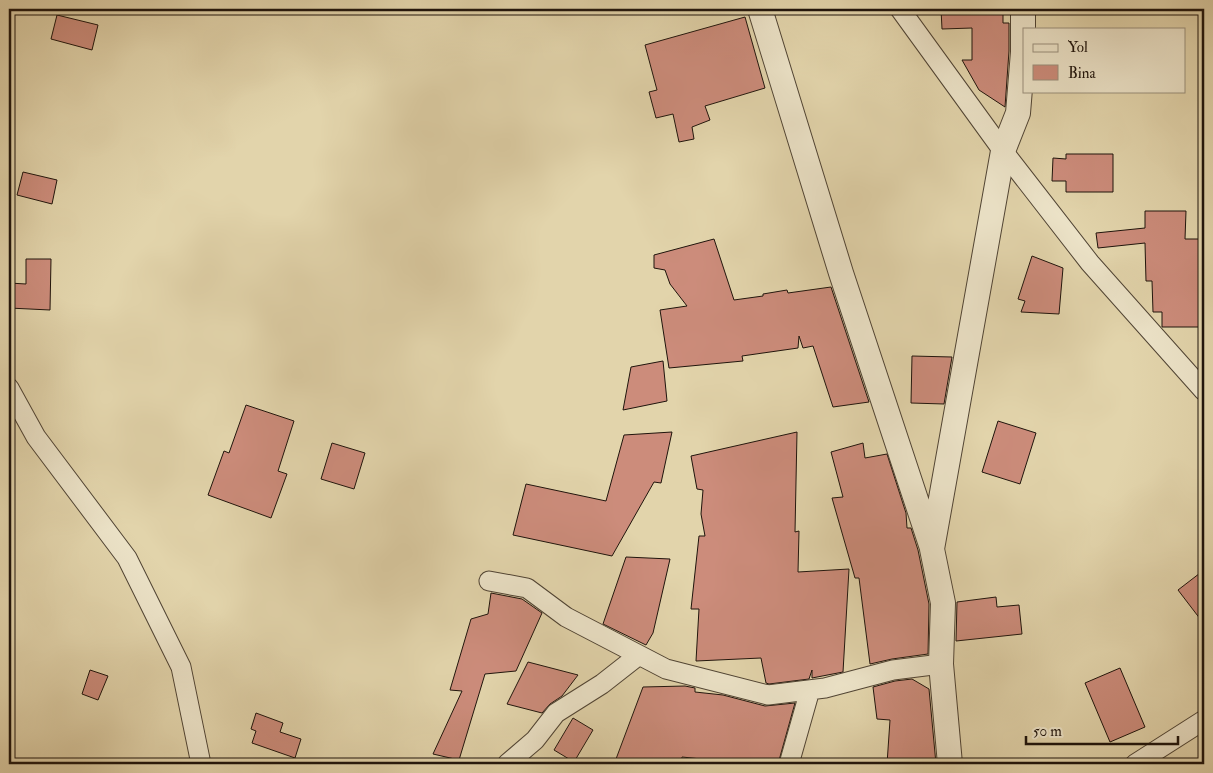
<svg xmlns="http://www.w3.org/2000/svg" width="1213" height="773" viewBox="0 0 1213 773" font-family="'IM FELL Double Pica',serif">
<rect width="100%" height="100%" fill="#e2d4ab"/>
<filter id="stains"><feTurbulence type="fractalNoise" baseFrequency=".004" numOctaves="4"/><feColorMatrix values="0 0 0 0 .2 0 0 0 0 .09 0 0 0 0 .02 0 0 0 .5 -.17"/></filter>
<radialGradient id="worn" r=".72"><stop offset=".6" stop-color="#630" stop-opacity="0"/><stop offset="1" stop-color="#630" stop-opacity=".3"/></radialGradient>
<path fill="#cc8c7b" stroke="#1f140c" d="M 941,9 L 1003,9 L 1003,23 L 1009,23 L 1009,51 L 1005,107 L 979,90 L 962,60 L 972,60 L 972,28 L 942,29 Z
M 57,15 L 98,25 L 92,50 L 51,39 Z
M 745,17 L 765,88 L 705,106 L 710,120 L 692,127 L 694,139 L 679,142 L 673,114 L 656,118 L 649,92 L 657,90 L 645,45 Z
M 1066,154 L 1113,154 L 1113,192 L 1066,192 L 1066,181 L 1052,181 L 1053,158 L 1066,159 Z
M 23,172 L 57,180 L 52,204 L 17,195 Z
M 1145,211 L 1186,211 L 1185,239 L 1204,239 L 1204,327 L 1162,327 L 1162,312 L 1153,312 L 1152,281 L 1146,281 L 1145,243 L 1098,248 L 1096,233 L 1145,228 Z
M 714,239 L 734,300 L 763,296 L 763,294 L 787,290 L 788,293 L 831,287 L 869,402 L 833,407 L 813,346 L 803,348 L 799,336 L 798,348 L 742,356 L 743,361 L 669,368 L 660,310 L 687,306 L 670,284 L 665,270 L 654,268 L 654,255 Z
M 1032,256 L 1063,268 L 1059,314 L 1021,312 L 1025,301 L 1018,299 Z
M 26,259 L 51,259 L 50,310 L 9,308 L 9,283 L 26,284 Z
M 912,356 L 952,357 L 944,404 L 911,403 Z
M 663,361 L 667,401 L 623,410 L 631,367 Z
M 246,405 L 294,421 L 278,471 L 287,474 L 271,518 L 208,495 L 224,451 L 229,453 Z
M 998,421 L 1036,433 L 1020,484 L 982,472 Z
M 672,432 L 661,483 L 654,482 L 612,556 L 513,535 L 526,484 L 606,501 L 624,435 Z
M 797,432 L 795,532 L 799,531 L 798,572 L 849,569 L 843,672 L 812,678 L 812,670 L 809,679 L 769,684 L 766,683 L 761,658 L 696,661 L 699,609 L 691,609 L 699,536 L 705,536 L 701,514 L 703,490 L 697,489 L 691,456 Z
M 332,443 L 365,453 L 354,489 L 321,479 Z
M 863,443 L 865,458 L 887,454 L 906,513 L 907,528 L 911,528 L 918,550 L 929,604 L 928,654 L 892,659 L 870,664 L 859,578 L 855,578 L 832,498 L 843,497 L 831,452 Z
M 626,557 L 670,559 L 653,633 L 646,645 L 603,624 Z
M 1204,570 L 1204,624 L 1178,590 Z
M 491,593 L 522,599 L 542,613 L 516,671 L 485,674 L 459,760 L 433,754 L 462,691 L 450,690 L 471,619 L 488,614 Z
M 996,597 L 997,607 L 1019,605 L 1022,634 L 956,641 L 957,602 Z
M 528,662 L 578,675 L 562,696 L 550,704 L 542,713 L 507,704 Z
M 1120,668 L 1145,727 L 1110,742 L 1085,683 Z
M 90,670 L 108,676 L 98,700 L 82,694 Z
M 912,679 L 929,689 L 936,764 L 887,764 L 890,720 L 877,719 L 873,687 L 895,681 Z
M 685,686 L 695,688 L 695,692 L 723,695 L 765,706 L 795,703 L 778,764 L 750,764 L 682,757 L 681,764 L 642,764 L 616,759 L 643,687 Z
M 256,713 L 283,723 L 280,732 L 301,739 L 295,758 L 252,743 L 256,731 L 251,729 Z
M 573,718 L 593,730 L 574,762 L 554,750 Z"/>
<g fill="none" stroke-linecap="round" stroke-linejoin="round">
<g stroke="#504434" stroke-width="21">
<path id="minor" d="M 900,9 L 1003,151 L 1090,263 L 1204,391
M 9,388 L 36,437 L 127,558 L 181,667 L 201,764
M 489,581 L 527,588 L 566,617 L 666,669 L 768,695 L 825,688 L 893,670 L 941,664
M 507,764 L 535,740 L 556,713 L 602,684 L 639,655
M 789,764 L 810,690
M 1135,764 L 1204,720"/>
</g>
<g stroke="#504434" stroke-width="26">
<path id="tertiary" d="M 760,9 L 841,273 L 931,545
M 950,764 L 941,664 L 943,603 L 932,549 L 1003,151 L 1018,113 L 1023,52 L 1023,9"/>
</g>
<use href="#minor" stroke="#ece3c8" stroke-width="19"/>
<use href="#tertiary" stroke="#ece3c8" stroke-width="24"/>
</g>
<rect width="1213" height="773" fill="none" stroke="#e2d4ab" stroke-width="30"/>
<rect x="10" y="10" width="1193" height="753" fill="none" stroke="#1f140c" stroke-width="2.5"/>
<rect x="15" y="15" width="1183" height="743" fill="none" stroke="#1f140c"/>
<rect x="1023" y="28" width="162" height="65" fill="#ece3c8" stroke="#9a907d"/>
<rect x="1033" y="44" width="25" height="8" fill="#ece3c8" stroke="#9a907d"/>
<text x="1068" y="52" font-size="15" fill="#1f140c">Yol</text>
<rect x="1033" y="65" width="25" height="15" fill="#cc8c7b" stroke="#9a907d"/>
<text x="1068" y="78" font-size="15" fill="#1f140c">Bina</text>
<path d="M1026 736v8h152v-8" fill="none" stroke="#1f140c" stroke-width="2.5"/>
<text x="1033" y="736" font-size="15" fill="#1f140c" stroke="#ece3c8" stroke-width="4" paint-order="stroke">50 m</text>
<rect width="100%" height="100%" filter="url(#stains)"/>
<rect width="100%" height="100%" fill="url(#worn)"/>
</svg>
